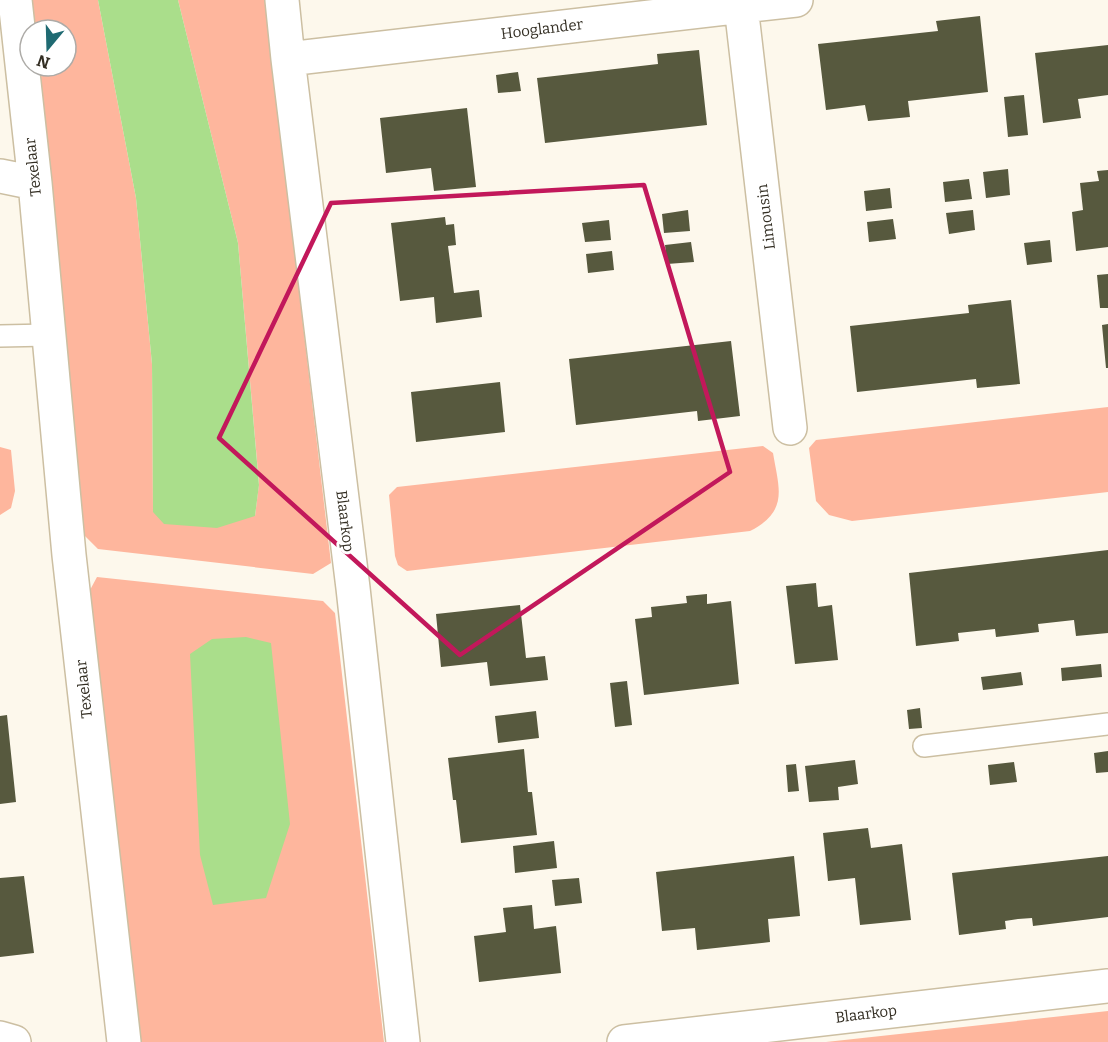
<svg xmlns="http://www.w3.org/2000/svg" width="1108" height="1042" viewBox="0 0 1108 1042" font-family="Bitter,serif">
<rect width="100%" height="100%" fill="#fdf8ec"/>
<path fill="#feb69d" d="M 24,0 L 98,0 L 136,198 L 152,364 L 153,512 L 255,516 L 259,484 L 238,243 L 178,0 L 265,0 L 331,563 L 313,574 L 98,549 L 83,534 L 32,66 L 66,66 L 66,30 L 30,30 Z
M 1108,407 L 1108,492 L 852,521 L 829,515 L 816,501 L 809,448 L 816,440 Z
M 763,446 L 773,453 C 779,489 789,511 750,531 L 407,571 L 398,565 L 395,556 L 389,495 L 397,487 Z
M 0,447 L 11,450 L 15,491 L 11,508 L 0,515 Z
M 97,577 L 323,601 L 335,613 L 384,1042 L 139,1042 L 90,590 Z
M 1108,1011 L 1108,1042 L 826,1042 Z"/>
<path fill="#aade8b" d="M 98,0 L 178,0 L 238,243 L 259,485 L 255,516 L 217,528 L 164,524 L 153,512 L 152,364 L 136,198 Z
M 246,637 L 271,643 L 290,824 L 266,898 L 213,905 L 200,855 L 190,654 L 212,639 Z"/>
<path fill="#57593e" d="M 980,16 L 988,92 L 908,101 L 910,117 L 868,121 L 865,105 L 826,110 L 818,44 L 938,31 L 936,21 Z
M 1108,45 L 1108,95 L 1078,99 L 1081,118 L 1043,123 L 1035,53 Z
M 699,50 L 707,125 L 545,143 L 537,78 L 658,64 L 657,54 Z
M 518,72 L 521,91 L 498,93 L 496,75 Z
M 1024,95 L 1028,135 L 1008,137 L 1004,97 Z
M 467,108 L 476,187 L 434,191 L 431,168 L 386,173 L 380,118 Z
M 1008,169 L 1010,195 L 986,198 L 983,172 Z
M 1108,170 L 1108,247 L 1076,251 L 1072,212 L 1083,210 L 1080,183 L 1099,181 L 1097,171 Z
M 969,179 L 972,199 L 945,202 L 943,182 Z
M 890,188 L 892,208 L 866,211 L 864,191 Z
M 688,210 L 690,231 L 664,233 L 662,214 Z
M 973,210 L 975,230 L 949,234 L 946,213 Z
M 445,217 L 446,225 L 454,224 L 456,245 L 448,246 L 454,293 L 479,290 L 482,317 L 436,323 L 434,297 L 400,301 L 391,223 Z
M 893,219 L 896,239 L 869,242 L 867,222 Z
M 609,220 L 611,240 L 585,242 L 582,223 Z
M 1050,240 L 1052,262 L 1027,265 L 1024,243 Z
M 691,242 L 694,262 L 667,264 L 665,245 Z
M 612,251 L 614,270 L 588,273 L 586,254 Z
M 1108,274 L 1108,308 L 1100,308 L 1097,275 Z
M 1011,300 L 1020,384 L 977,388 L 976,379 L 857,392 L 850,326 L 969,313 L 968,305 Z
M 1108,324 L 1108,368 L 1106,368 L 1102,325 Z
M 731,341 L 740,416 L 698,421 L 697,411 L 576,425 L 569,359 Z
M 500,382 L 505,432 L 416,442 L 411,392 Z
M 1108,550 L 1108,633 L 1076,636 L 1074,620 L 1038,624 L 1039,632 L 996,637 L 995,629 L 958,633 L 959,641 L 916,646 L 909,573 Z
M 816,583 L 818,607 L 832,605 L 838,660 L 795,664 L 786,586 Z
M 707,594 L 707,604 L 731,601 L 739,684 L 644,695 L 635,619 L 652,617 L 651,607 L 687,603 L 686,596 Z
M 520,605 L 526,658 L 545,656 L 548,680 L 490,686 L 487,662 L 441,667 L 436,614 Z
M 1101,664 L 1102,677 L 1062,681 L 1061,668 Z
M 1021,672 L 1023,685 L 983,690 L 981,677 Z
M 627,681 L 632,725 L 615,727 L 610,683 Z
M 920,708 L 922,728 L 909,729 L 907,710 Z
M 536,711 L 539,738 L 498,743 L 495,716 Z
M 7,715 L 16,802 L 0,804 L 0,716 Z
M 524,749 L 528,792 L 532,792 L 537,835 L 461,843 L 456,800 L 453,800 L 448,758 Z
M 1108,751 L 1108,772 L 1096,773 L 1094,753 Z
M 855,760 L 858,784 L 838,787 L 839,800 L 809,802 L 805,766 Z
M 1014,762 L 1017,782 L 990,785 L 988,765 Z
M 796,764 L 799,791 L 788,792 L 786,765 Z
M 868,828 L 871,848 L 902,844 L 911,920 L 860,925 L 855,878 L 828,881 L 823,833 Z
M 554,841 L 557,868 L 515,873 L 513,846 Z
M 794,856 L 800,916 L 768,919 L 770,942 L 697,950 L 695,928 L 662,931 L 656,872 Z
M 1108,856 L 1108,917 L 1033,926 L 1032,918 L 1018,919 L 1005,921 L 1006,929 L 959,935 L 952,873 Z
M 24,876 L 34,953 L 0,957 L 0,878 Z
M 579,878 L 582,903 L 555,906 L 552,880 Z
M 532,905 L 534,929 L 556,926 L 561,973 L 479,982 L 474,936 L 506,932 L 503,908 Z"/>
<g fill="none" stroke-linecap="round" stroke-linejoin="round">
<g stroke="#ccbfa2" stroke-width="24">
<path id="service" d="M 0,336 L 49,335
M 924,746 L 1108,724"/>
</g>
<g stroke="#ccbfa2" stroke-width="36">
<path id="minor" d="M 15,0 L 35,183 L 69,555 L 124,1042
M 282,0 L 288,59 L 353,588 L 403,1042
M 741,6 L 790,428
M 288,59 L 796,0
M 0,176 L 35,183
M 0,1038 L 14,1042
M 624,1042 L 1108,986"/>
</g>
<use href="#service" stroke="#fff" stroke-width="21"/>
<use href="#minor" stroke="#fff" stroke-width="33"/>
</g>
<path fill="none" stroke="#c2185b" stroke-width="4.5" stroke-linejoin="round" d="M 644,185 L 730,472 L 460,655 L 219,438 L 331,203 Z"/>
<g text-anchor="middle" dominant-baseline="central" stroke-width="6" stroke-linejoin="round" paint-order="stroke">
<g font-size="15" fill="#332e23" stroke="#fff">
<text transform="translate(542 29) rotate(-7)">Hooglander</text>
<text transform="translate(33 167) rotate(-96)">Texelaar</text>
<text transform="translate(766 217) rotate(-97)">Limousin</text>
<text transform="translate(345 521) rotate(83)">Blaarkop</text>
<text transform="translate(84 689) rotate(-96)">Texelaar</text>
<text transform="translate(866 1014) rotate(-7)">Blaarkop</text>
</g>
</g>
<g transform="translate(48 48) rotate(199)"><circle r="28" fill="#ffffff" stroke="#adaba7" stroke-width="1.5"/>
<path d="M0-4.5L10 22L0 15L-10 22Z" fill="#1f6a72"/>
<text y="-9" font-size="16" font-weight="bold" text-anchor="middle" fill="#332e23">N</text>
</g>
</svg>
